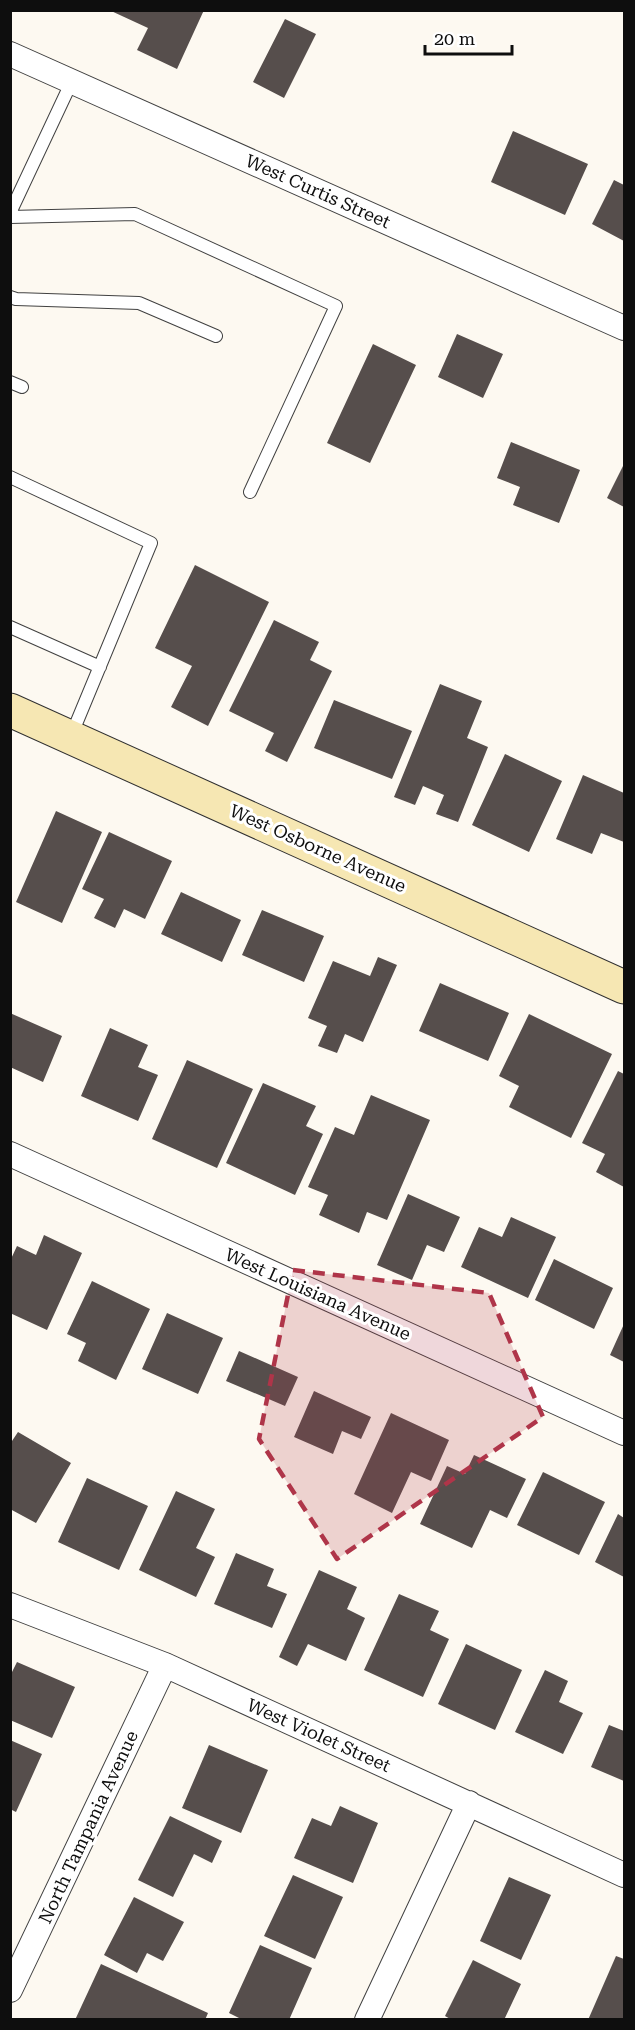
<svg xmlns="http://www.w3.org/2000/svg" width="635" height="2030" viewBox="0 0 635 2030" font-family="'Roboto Serif',serif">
<rect width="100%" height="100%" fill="#fdf9f1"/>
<path fill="#564e4c" d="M 109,10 L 204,10 L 177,69 L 137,50 L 148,28 Z
M 285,19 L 316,34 L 284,98 L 253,82 Z
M 513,131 L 588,164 L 565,215 L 491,182 Z
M 614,180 L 624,185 L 624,241 L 592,224 Z
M 457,334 L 503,354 L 483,398 L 438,377 Z
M 373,344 L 416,365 L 370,463 L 327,443 Z
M 511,442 L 580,470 L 559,523 L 513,505 L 520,487 L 497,478 Z
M 624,464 L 624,507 L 607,498 Z
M 195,565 L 269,602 L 208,726 L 171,707 L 192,666 L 155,648 Z
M 274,620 L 319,642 L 310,660 L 332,671 L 287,762 L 265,751 L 274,733 L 229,711 Z
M 440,684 L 482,701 L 467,738 L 488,747 L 458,822 L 436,814 L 444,795 L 423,786 L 415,805 L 394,797 Z
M 334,700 L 412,731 L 392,779 L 314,748 Z
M 505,754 L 562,781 L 529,852 L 472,825 Z
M 583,775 L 624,793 L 624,842 L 601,833 L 592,854 L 556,839 Z
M 56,811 L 102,832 L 62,923 L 16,902 Z
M 109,832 L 172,861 L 145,919 L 124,909 L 115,928 L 94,918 L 104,899 L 82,889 Z
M 181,892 L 241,920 L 222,962 L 161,934 Z
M 262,910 L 324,936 L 304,982 L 242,955 Z
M 378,957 L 397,965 L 363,1042 L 345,1034 L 337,1053 L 318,1046 L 327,1026 L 308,1018 L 333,961 L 370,976 Z
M 440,983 L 509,1013 L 488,1061 L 419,1031 Z
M 10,1013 L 62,1036 L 43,1082 L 10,1067 Z
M 529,1014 L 612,1054 L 571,1138 L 509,1107 L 519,1086 L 499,1076 Z
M 110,1028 L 148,1045 L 138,1067 L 158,1075 L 138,1121 L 81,1096 Z
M 187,1060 L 253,1089 L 217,1168 L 152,1139 Z
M 618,1071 L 624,1074 L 624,1187 L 596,1172 L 605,1154 L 582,1143 Z
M 263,1083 L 316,1106 L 306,1126 L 323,1134 L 295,1195 L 226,1163 Z
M 371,1095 L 430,1120 L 387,1220 L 367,1212 L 359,1233 L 319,1215 L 328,1195 L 308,1187 L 335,1127 L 354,1135 Z
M 408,1194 L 460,1217 L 444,1252 L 427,1245 L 412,1280 L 377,1265 Z
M 511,1217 L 556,1237 L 528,1298 L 461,1267 L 479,1227 L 502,1237 Z
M 44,1235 L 82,1253 L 47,1330 L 10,1313 L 10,1261 L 17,1246 L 36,1255 Z
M 554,1259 L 613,1288 L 594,1329 L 535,1300 Z
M 92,1281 L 150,1309 L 116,1380 L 78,1361 L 86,1343 L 67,1334 Z
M 167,1313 L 223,1338 L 198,1394 L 142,1369 Z
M 624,1324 L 624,1362 L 610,1355 Z
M 239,1351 L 298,1377 L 285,1406 L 226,1381 Z
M 314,1391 L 371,1417 L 361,1439 L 342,1431 L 333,1454 L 294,1437 Z
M 391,1413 L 449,1440 L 431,1481 L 411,1472 L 392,1513 L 354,1494 Z
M 18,1432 L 71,1463 L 36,1523 L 10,1509 L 10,1444 Z
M 474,1455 L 526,1479 L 507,1518 L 490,1510 L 472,1548 L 420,1524 L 447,1466 L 465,1474 Z
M 543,1472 L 605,1502 L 579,1555 L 517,1525 Z
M 87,1478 L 148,1506 L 119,1570 L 58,1542 Z
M 176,1491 L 215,1509 L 196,1548 L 215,1557 L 196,1597 L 139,1570 Z
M 618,1514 L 624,1518 L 624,1577 L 595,1562 Z
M 236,1553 L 274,1569 L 267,1586 L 287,1594 L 272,1628 L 214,1604 Z
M 319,1570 L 357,1587 L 347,1609 L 365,1618 L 346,1661 L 308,1644 L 297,1666 L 279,1657 Z
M 399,1594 L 439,1611 L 430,1630 L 449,1639 L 423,1697 L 364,1670 Z
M 466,1644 L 522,1670 L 495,1730 L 438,1704 Z
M 17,1662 L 75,1687 L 52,1738 L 10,1720 L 10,1676 Z
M 545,1670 L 568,1681 L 559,1702 L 583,1713 L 563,1754 L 515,1732 Z
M 609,1725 L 624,1731 L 624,1781 L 591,1767 Z
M 10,1740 L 42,1754 L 16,1812 L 10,1809 Z
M 209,1745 L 268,1770 L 241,1833 L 182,1808 Z
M 340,1806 L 378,1823 L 353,1883 L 294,1858 L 312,1818 L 331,1826 Z
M 170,1816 L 222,1841 L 212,1863 L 194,1854 L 173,1897 L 138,1880 Z
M 293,1875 L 343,1897 L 315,1959 L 264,1936 Z
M 509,1877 L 551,1895 L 521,1960 L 480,1941 Z
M 134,1897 L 184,1922 L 163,1961 L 147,1953 L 137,1973 L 104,1955 Z
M 260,1945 L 312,1968 L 289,2020 L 243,2020 L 229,2013 Z
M 616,1956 L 624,1959 L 624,2020 L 588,2020 Z
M 473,1960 L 521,1984 L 504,2020 L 452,2020 L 445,2016 Z
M 101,1964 L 208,2013 L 205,2020 L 75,2020 Z"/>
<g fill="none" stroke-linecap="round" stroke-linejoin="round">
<g stroke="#414141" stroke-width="14">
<path id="lane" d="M 10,213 L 72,81
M 10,217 L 135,214 L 336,306 L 250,492
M 10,297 L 16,299 L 139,303 L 216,336
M 10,382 L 22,387
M 10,477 L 151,543 L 71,736
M 10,627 L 100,667"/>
</g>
<g stroke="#414141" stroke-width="26">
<path id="street" d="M 10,54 L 624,328
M 10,1154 L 624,1433
M 10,1605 L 165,1665 L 624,1875
M 10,1990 L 165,1665
M 367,2020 L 469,1803"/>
</g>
<g stroke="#303030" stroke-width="35">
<path id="secondary" d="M 10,710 L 624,987"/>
</g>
<use href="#lane" stroke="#fff" stroke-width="12"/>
<use href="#street" stroke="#fff" stroke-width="24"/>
<use href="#secondary" stroke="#f6e7b3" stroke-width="33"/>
</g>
<path fill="#af3549" fill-opacity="0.2" stroke="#af3549" stroke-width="4.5" stroke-dasharray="12 8" stroke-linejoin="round" d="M 293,1270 L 489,1293 L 543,1417 L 337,1559 L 259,1439 Z"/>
<g text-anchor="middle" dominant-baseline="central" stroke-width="6" stroke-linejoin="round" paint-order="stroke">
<g font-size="18" fill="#0e0e0e" stroke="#fff">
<text transform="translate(318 191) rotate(24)">West Curtis Street</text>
<text transform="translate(318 848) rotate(24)">West Osborne Avenue</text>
<text transform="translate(318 1294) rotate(24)">West Louisiana Avenue</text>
<text transform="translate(319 1735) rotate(24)">West Violet Street</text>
<text transform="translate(88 1827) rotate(-65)">North Tampania Avenue</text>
</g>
</g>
<rect width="635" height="2030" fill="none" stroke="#0e0e0e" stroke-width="24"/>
<path d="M425 45v9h87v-9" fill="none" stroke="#0e0e0e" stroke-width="3"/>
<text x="434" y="45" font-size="18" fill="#0e0e0e" stroke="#ffffff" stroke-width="4.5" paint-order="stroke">20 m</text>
</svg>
